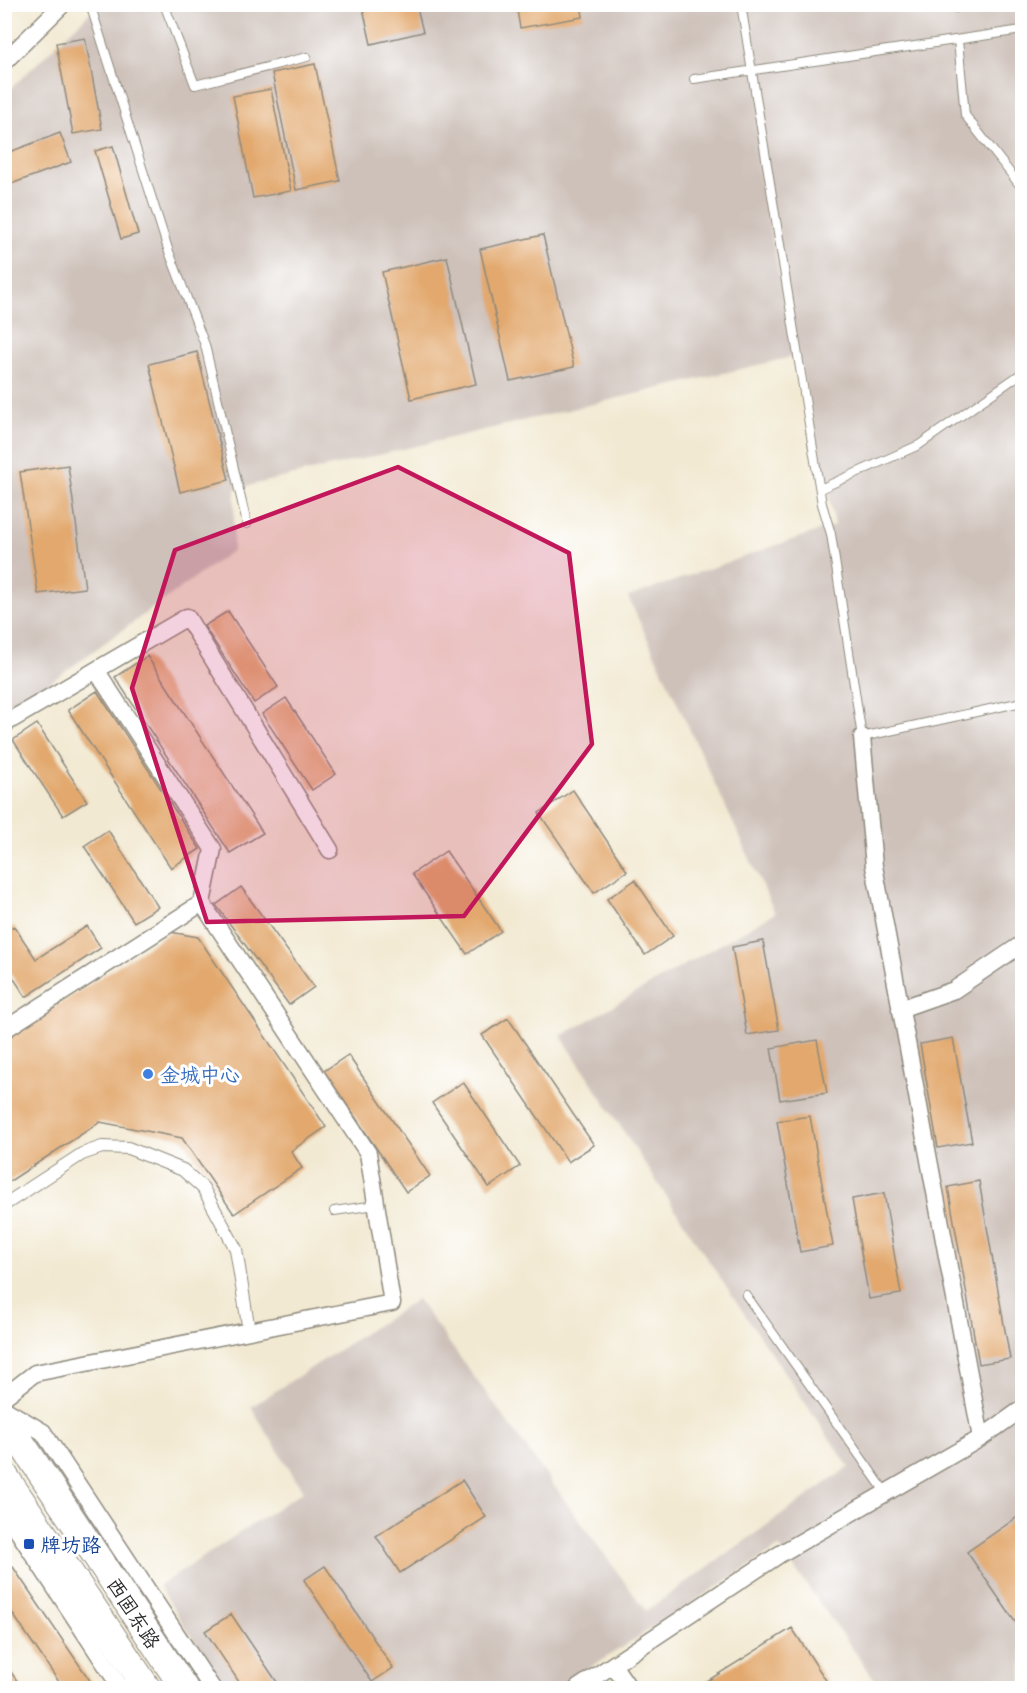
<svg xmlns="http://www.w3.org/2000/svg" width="1027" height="1693" viewBox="0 0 1027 1693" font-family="'Patrick Hand','LXGW WenKai TC',sans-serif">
<rect width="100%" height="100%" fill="#fff"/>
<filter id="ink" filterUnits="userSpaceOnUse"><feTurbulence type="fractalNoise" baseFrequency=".0167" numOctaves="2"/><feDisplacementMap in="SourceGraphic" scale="12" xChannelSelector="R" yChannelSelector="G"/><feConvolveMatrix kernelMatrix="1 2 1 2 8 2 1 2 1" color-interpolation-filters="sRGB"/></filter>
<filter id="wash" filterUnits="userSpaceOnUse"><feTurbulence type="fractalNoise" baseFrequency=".008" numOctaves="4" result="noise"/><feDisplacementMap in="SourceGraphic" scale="24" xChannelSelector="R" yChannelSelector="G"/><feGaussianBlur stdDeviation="1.35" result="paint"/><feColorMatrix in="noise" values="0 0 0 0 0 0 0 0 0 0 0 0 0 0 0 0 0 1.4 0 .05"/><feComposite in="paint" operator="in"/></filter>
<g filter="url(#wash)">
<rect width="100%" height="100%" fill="#f2e9d2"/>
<path fill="#cec1ba" d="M 98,5 L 1022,5 L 1022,1688 L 881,1688 L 779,1547 L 558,1688 L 224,1688 L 159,1586 L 303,1491 L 251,1407 L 417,1299 L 646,1611 L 849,1467 L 720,1278 L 561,1036 L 775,913 L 628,597 L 835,525 L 750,132 L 796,356 L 235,489 L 233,550 L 5,715 L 5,94 Z"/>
<g id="blocks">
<path fill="#e2a86d" d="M 362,4 L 416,4 L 423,32 L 371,44 Z
M 516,4 L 581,4 L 583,17 L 520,28 Z
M 85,38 L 102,129 L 73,134 L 56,43 Z
M 315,64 L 340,181 L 296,190 L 272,73 Z
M 271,89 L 291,191 L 253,198 L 233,96 Z
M 60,133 L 71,162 L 11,184 L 4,168 L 4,154 Z
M 113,146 L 138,234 L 121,239 L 95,151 Z
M 543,235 L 574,367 L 510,381 L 480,249 Z
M 447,257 L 476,384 L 411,399 L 382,272 Z
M 197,352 L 229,480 L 180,492 L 149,364 Z
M 68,465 L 85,588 L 38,594 L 20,472 Z
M 228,611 L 278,687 L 254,703 L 204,626 Z
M 147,656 L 263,833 L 230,853 L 115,677 Z
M 97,691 L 200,849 L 171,868 L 68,710 Z
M 286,698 L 336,774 L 312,790 L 262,714 Z
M 37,724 L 87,801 L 63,816 L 13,740 Z
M 573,790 L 627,871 L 594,893 L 539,813 Z
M 108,830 L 158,907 L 134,922 L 84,846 Z
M 446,851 L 501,931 L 467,954 L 412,874 Z
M 635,880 L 673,936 L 645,955 L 607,899 Z
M 241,887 L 314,987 L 289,1005 L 216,905 Z
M 14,926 L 36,959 L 87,926 L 101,948 L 26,997 L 4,964 L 4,932 Z
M 170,932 L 198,937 L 326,1127 L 291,1151 L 302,1168 L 234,1214 L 182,1138 L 100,1122 L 4,1185 L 4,1040 Z
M 763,941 L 779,1030 L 747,1035 L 732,947 Z
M 508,1018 L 594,1145 L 568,1162 L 482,1035 Z
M 953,1038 L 972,1142 L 938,1148 L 920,1044 Z
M 817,1040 L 827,1093 L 780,1100 L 771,1048 Z
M 348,1055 L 430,1176 L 406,1192 L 324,1071 Z
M 463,1082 L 520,1166 L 489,1187 L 432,1103 Z
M 810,1116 L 833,1246 L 800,1252 L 777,1121 Z
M 979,1181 L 1010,1359 L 979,1364 L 948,1187 Z
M 884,1193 L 901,1294 L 869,1299 L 852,1199 Z
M 462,1480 L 486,1517 L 400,1573 L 376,1536 Z
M 1019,1516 L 1022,1522 L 1022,1632 L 967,1552 Z
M 325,1566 L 393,1668 L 372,1682 L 304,1580 Z
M 13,1567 L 95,1688 L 63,1688 L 4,1601 L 4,1573 Z
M 231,1614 L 281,1688 L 243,1688 L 205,1631 Z
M 792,1628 L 831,1688 L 786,1688 L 784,1686 L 781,1688 L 696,1688 Z
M 4,1662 L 22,1688 L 4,1688 Z"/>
</g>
</g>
<g filter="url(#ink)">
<use href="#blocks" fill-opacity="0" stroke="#8e8a7e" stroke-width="1.5"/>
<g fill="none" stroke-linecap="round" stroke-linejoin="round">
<g stroke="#8e8a7e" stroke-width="10">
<path id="service" d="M 90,4 L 168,249 L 205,345 L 247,524
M 164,4 L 195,85 L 307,57
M 741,4 L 822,504 L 831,534 L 862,737 L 1022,702
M 955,4 L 956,8
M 958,40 L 965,115 L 1022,188
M 694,79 L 1022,30
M 820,489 L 919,445 L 1022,373
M 334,1211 L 376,1205
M 746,1295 L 886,1493"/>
</g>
<g stroke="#8e8a7e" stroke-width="14">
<path id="pedestrian" d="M 4,1205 L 82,1154 L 102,1147 L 128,1148 L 183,1170 L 203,1188 L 236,1249 L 249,1331"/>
</g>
<g stroke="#8e8a7e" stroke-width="19">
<path id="minor" d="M 4,62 L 63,4
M 4,724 L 187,617 L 330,850
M 862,737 L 874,866 L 981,1438
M 900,1009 L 954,990 L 1022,944
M 4,1030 L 202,903 L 213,849 L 96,670
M 4,1397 L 35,1373 L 392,1303 L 368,1153 L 202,903
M 4,1409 L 43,1432 L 212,1688
M 4,1510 L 121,1688
M 613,1665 L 629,1688
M 578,1688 L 780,1554 L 981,1438 L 1022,1409"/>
</g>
<g stroke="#8e8a7e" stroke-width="29">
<path id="primary" d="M 4,1417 L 184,1688
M 4,1475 L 147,1688"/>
</g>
<use href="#service" stroke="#fff" stroke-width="8"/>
<use href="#pedestrian" stroke="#fff" stroke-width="12"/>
<use href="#minor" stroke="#fff" stroke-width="16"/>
<use href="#primary" stroke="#fff" stroke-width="27"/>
</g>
</g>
<path fill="#c2185b" fill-opacity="0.2" stroke="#c2185b" stroke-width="4.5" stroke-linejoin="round" d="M 398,467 L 569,553 L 592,744 L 464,916 L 207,922 L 132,688 L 175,550 Z"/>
<circle fill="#3f7fe0" stroke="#fff" stroke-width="2" cx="148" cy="1074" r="6"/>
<rect fill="#1a4fb4" stroke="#fff" stroke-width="2" x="23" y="1538" width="12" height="12" rx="3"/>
<g text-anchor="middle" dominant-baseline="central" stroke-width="6" stroke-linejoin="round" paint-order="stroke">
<g font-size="20" fill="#366cbe" stroke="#fff" text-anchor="start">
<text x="160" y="1074">金城中心</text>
</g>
<g font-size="20" fill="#164399" stroke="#fff" text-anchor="start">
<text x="41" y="1544">牌坊路</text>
</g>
<g font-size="20" fill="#2b2b2b" stroke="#fff">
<text transform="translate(134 1613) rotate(57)">西固东路</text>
</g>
</g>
<rect width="1027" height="1693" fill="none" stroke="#fff" stroke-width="24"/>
</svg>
